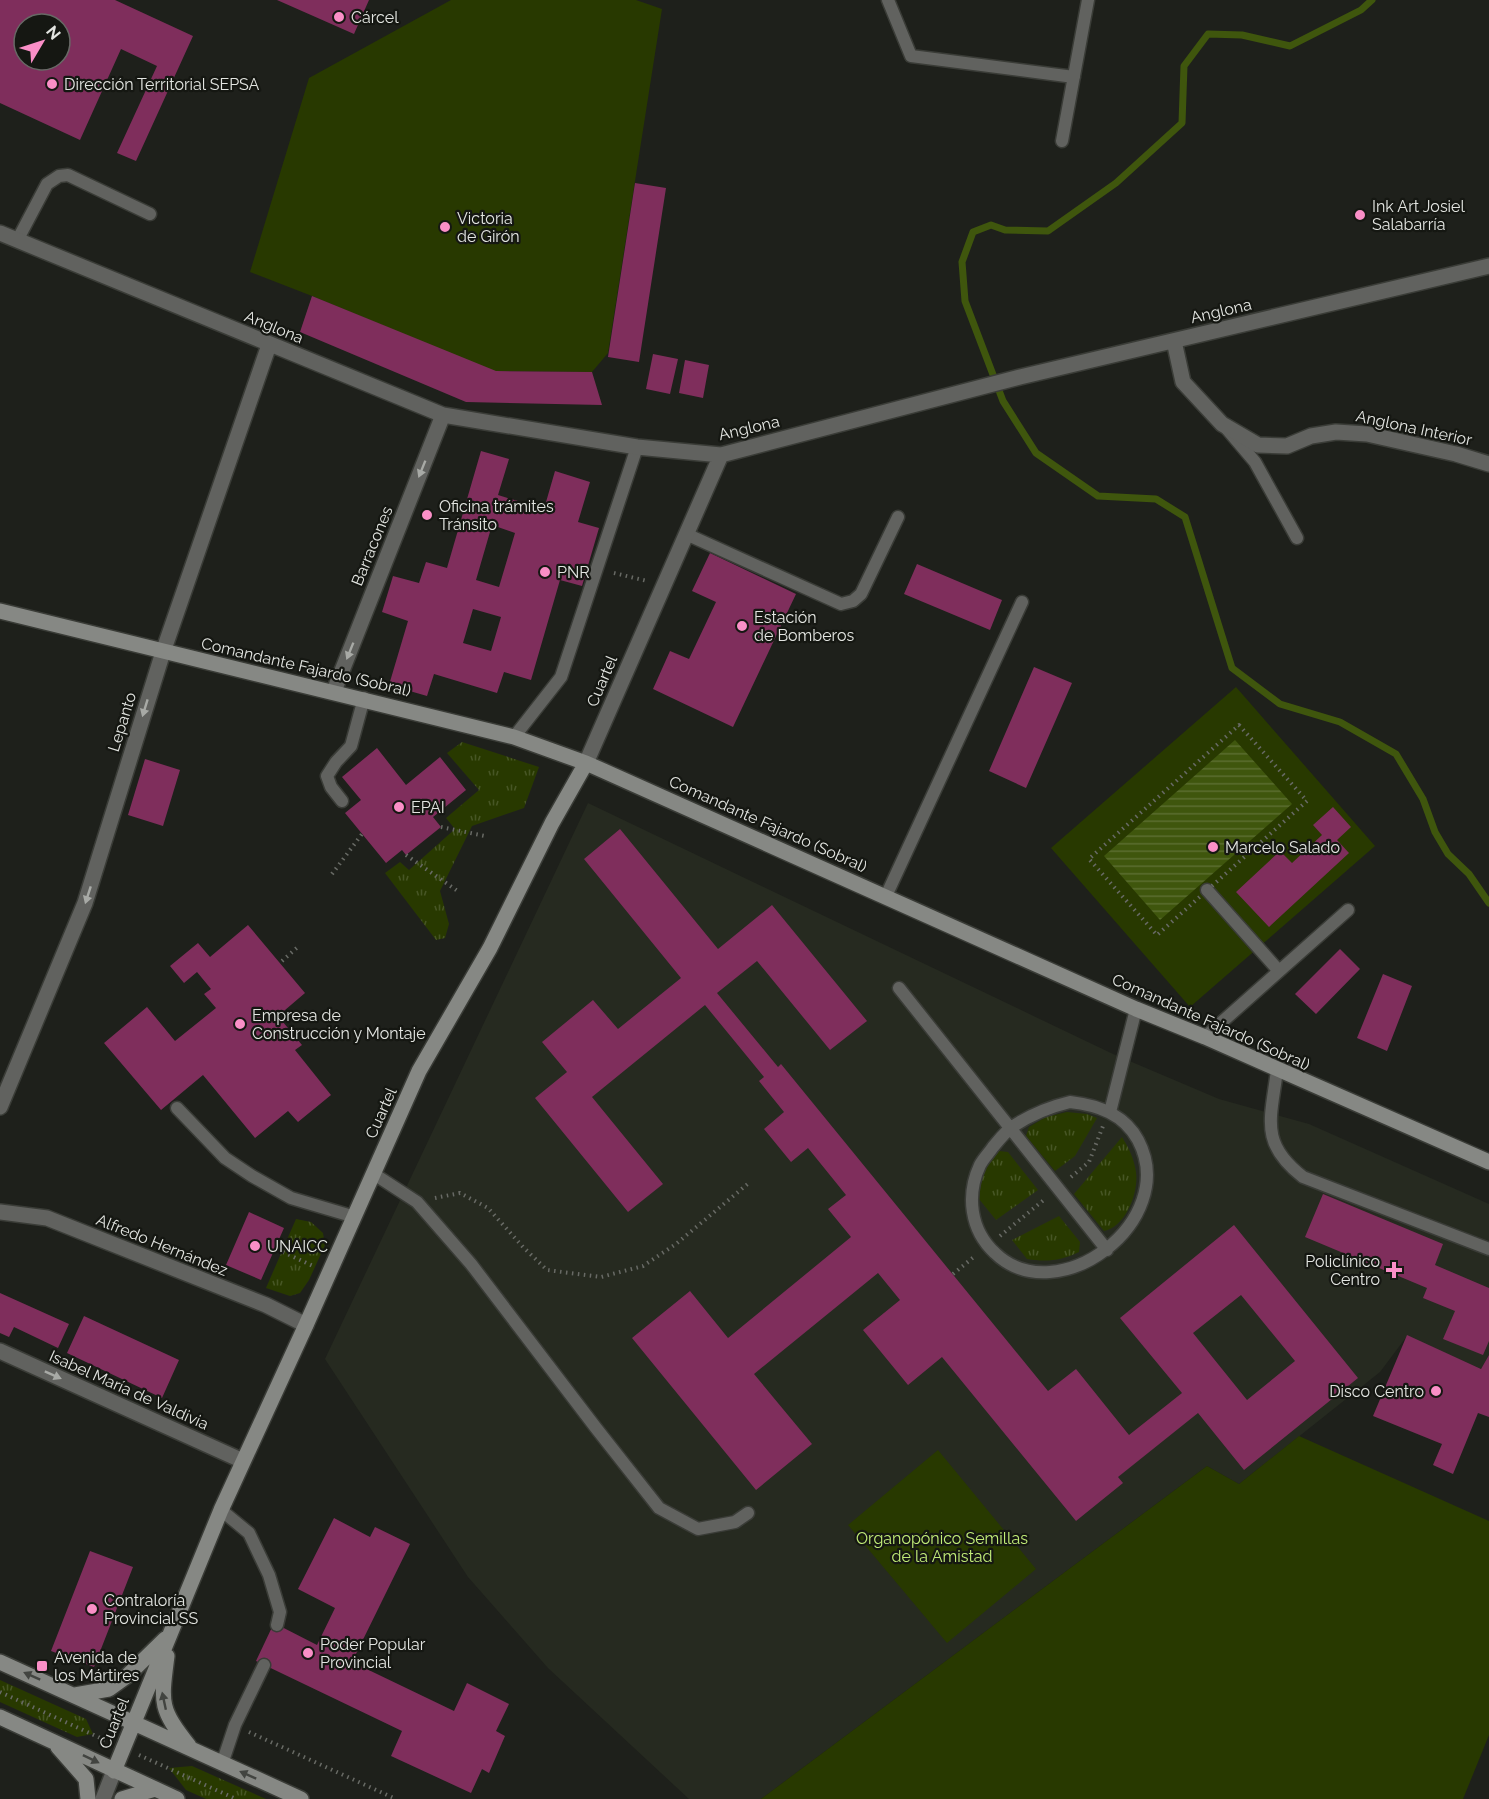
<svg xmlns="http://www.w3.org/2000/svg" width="1489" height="1799" viewBox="0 0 1489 1799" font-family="Raleway,sans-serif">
<defs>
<pattern id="park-tufts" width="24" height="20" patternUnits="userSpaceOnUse" patternTransform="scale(1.5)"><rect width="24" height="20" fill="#283900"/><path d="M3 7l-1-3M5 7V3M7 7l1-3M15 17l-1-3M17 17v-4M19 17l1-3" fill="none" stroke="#475625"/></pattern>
<pattern id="water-rules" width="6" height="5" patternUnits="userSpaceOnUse" patternTransform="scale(1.5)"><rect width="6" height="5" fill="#3f560d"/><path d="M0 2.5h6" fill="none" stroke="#5b6e30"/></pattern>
</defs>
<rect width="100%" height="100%" fill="#1e201b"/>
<path fill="#262a20" d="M 588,803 L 1113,1054 L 1219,1099 L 1309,1124 L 1489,1204 L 1489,1355 L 1481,1369 L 1407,1336 L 1380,1372 L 1239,1484 L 1207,1466 L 761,1799 L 689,1799 L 548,1668 L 468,1577 L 325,1359 Z"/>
<path fill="#283900" d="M 451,0 L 636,0 L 662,9 L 608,353 L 592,372 L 492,371 L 312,296 L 250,272 L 309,78 Z
M 1236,687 L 1375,846 L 1190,1007 L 1051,848 Z
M 1299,1436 L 1489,1521 L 1489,1735 L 1463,1799 L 761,1799 L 1207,1466 L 1239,1484 Z
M 938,1450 L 1036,1569 L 947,1643 L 848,1525 Z"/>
<path fill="url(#park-tufts)" d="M 462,742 L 539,767 L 524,808 L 472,826 L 440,891 L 449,924 L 445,938 L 436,940 L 385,873 L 400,862 L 409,870 L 455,829 L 446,818 L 479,790 L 447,753 Z
M 1067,1112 L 1087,1114 L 1097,1118 L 1075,1156 L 1055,1171 L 1026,1136 L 1029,1127 L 1046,1117 Z
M 1122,1137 C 1129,1148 1134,1159 1136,1172 C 1139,1192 1126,1227 1104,1231 L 1074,1194 Z
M 999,1151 L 1008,1152 L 1038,1190 L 996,1220 L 979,1199 C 981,1180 984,1165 999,1151 Z
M 1059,1216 L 1080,1242 L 1079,1252 C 1061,1261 1046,1262 1027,1259 L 1012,1240 Z
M 296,1219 L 311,1222 L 323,1233 L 325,1245 L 309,1280 L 300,1293 L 290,1296 L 266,1288 Z
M 0,1680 L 86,1719 L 93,1734 L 77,1737 L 0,1702 Z
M 192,1766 L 266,1799 L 206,1799 L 186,1790 L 169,1768 Z"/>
<path fill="url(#water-rules)" d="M 1235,740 L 1292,804 L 1160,920 L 1104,856 Z"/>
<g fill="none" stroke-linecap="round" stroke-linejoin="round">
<path stroke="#3f560d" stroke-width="7" d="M 1372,0 L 1361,10 L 1290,46 L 1242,35 L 1208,34 L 1184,66 L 1182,123 L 1116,183 L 1048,231 L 1005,230 L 991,225 L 973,232 L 962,262 L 965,301 L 1003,401 L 1036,453 L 1098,496 L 1156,499 L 1185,517 L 1232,668 L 1280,704 L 1340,722 L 1396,754 L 1423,799 L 1435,832 L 1448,854 L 1469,874 L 1489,903"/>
</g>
<path fill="#7f2e5c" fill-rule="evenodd" d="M 0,0 L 115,0 L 193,36 L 136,161 L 117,153 L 157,66 L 121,49 L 80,140 L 0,103 ZM 24,24 L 60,24 L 60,60 L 24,60 Z
M 277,0 L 369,0 L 354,34 Z
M 635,183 L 666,188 L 639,362 L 608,357 Z
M 312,296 L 496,371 L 592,372 L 602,405 L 466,402 L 300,332 Z
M 653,354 L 678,359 L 670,394 L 646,389 Z
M 685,360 L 709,365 L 703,398 L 679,393 Z
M 481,451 L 509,459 L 498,495 L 544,509 L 555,471 L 590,482 L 578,522 L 599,528 L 582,586 L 560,580 L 531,680 L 504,672 L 497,693 L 434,674 L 427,696 L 389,685 L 408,621 L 382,612 L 393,576 L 419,583 L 426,562 L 447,568 ZM 492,525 L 515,533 L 499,587 L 476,580 ZM 473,609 L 501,617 L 491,651 L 463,643 Z
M 710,553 L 796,594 L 733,727 L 653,689 L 670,651 L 689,659 L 716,602 L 692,591 Z
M 917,564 L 1002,600 L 990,630 L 904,594 Z
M 1034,667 L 1072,683 L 1026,788 L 989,771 Z
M 377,748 L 406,785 L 440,757 L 466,790 L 433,817 L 441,827 L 406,855 L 402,850 L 386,863 L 345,813 L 361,800 L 342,777 Z
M 145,759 L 180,770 L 163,826 L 128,815 Z
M 1333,807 L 1351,827 L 1337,840 L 1349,853 L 1269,927 L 1236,892 L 1280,851 L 1292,863 L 1322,835 L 1313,825 Z
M 620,829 L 718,949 L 772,905 L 867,1021 L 830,1050 L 757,961 L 717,993 L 778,1067 L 781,1064 L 1048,1391 L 1076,1369 L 1129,1435 L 1182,1393 L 1120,1318 L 1234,1225 L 1358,1378 L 1244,1470 L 1198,1413 L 1118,1477 L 1123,1483 L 1076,1521 L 942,1357 L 908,1385 L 863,1330 L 900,1300 L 878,1273 L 754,1374 L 812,1444 L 756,1490 L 632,1338 L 690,1291 L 728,1338 L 851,1237 L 828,1209 L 846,1195 L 808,1148 L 791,1162 L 764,1129 L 784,1112 L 759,1081 L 764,1077 L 705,1005 L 592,1097 L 663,1184 L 628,1212 L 535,1098 L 567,1072 L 542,1042 L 593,1000 L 618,1029 L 681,978 L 584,859 ZM 1241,1295 L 1295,1361 L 1247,1400 L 1193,1333 Z
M 248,925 L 305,993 L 278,1016 L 302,1045 L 295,1050 L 331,1095 L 298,1122 L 288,1111 L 255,1138 L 203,1075 L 161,1110 L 104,1043 L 147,1007 L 175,1041 L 216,1008 L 204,994 L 211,989 L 197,972 L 184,983 L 170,966 L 198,943 L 210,957 Z
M 1340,949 L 1360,969 L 1316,1014 L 1295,994 Z
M 1383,974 L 1412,986 L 1387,1051 L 1357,1038 Z
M 1323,1194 L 1443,1244 L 1435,1265 L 1489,1288 L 1489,1341 L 1483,1355 L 1443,1339 L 1455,1311 L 1423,1298 L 1427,1288 L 1305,1237 Z
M 249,1212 L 284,1228 L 261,1280 L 226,1265 Z
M 0,1293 L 69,1324 L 58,1348 L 14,1327 L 9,1337 L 0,1333 Z
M 84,1316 L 179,1360 L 162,1398 L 67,1353 Z
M 1407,1335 L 1481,1369 L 1489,1355 L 1489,1417 L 1478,1413 L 1453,1474 L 1433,1465 L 1442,1444 L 1373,1416 Z
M 334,1518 L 370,1537 L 375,1527 L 410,1544 L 352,1662 L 454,1711 L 467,1683 L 509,1704 L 496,1731 L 505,1736 L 489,1773 L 482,1769 L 471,1793 L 391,1756 L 402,1731 L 256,1661 L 274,1623 L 317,1645 L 335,1608 L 298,1589 Z
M 90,1551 L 133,1567 L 94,1667 L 51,1651 Z"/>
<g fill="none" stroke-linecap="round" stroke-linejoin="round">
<g stroke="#3a3c37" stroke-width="15">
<path id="lane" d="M 888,0 L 911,56 L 1074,77
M 1062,141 L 1088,0
M 18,239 L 47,184 L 59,176 L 68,175 L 150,214
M 1227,429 L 1255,462 L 1297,538
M 686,534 L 841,604 L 853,601 L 861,594 L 898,517
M 514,737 L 561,677 L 637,447
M 342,801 L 331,787 L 327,776 L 336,762 L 351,746 L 364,698
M 1207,890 L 1279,971
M 886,896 L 1022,602
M 899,988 L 1107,1250
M 1205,1037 L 1348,910
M 1277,1070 C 1271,1119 1259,1143 1303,1177 L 1489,1249
M 1070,1102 C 1098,1105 1124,1114 1138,1140 C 1181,1221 1057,1313 995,1253 C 970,1230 966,1195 980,1165 C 983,1159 989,1153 993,1147 C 999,1140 1005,1132 1012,1127 C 1030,1115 1049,1107 1070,1102 Z
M 177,1108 L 225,1158 L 252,1176 L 291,1198 L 355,1217
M 1110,1112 L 1136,1009
M 374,1174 L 417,1202 L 471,1264 L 596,1428 L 659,1508 L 698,1529 L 735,1522 L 748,1513
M 221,1510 L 249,1533 L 269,1575 L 280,1612 L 277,1625
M 222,1764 L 235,1725 L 264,1665"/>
</g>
<g stroke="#3a3c37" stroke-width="18">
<path id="street" d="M 0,233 L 443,415 L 637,447 L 721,455 L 1020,377 L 1489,266
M 1174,341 L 1183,382 L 1222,424 L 1258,445 L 1287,446 L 1311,436 L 1336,432 L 1367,434 L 1456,454 L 1489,464
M 334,691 L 443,415
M 586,763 L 721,455
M 0,1107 L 85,903 L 163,652 L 269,345
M 0,1212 L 47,1218 L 266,1305 L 306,1325
M 0,1351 L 243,1461
M 103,1799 L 114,1771"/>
</g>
<g stroke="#3a3c37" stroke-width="18">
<path id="secondary" d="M 0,611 L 514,737 L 586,763 L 1136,1009 L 1205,1037 L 1489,1162
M 167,1656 C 161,1703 159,1708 189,1746
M 0,1662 L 301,1799
M 75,1695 L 109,1689 L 127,1676 L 165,1639
M 0,1717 L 177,1799
M 58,1747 L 86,1779 L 88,1799
M 114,1771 L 221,1510 L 306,1325 L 419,1071 L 490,948 L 552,823 L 586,763
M 122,1799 L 155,1789"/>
</g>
<path stroke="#686a65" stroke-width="4" stroke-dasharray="1.5 4.5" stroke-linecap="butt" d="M 614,573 L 647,581
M 1239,725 L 1307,801 L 1157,935 L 1089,859 Z
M 441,827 L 485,836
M 406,855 L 459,892
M 332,874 L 362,834
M 282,961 L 299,946
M 1071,1177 L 1089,1162 L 1103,1126
M 435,1198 L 460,1193 L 488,1208 L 523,1247 L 547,1270 L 601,1277 L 643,1266 L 676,1244 L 750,1182
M 1000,1236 L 1045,1199
M 283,1252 L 313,1266
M 953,1274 L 975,1256
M 0,1692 L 107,1741
M 249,1732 L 396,1799
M 139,1755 L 236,1799"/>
<use href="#lane" stroke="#61625f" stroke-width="12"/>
<use href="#street" stroke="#61625f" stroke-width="15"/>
<use href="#secondary" stroke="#868884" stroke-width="15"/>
</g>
<defs><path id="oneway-solid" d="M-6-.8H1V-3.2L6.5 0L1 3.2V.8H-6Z" transform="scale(1.5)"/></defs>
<g fill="#a8aaa6">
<use href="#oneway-solid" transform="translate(422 469) rotate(112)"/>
<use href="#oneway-solid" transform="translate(350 651) rotate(112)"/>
<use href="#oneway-solid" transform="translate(145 708) rotate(107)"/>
<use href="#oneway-solid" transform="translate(88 895) rotate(108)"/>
<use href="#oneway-solid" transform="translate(53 1375) rotate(24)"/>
</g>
<g fill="#424440">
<use href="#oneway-solid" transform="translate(32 1676) rotate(-156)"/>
<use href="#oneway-solid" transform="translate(164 1701) rotate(-102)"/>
<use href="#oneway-solid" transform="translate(91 1759) rotate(26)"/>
<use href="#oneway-solid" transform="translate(248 1775) rotate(-156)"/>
</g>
<g fill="#fa8fc7" stroke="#151712" stroke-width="2">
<circle cx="339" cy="17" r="6"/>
<circle cx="52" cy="84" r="6"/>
<circle cx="1360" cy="215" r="6"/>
<circle cx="445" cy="227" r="6"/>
<circle cx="427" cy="515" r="6"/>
<circle cx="545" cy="572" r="6"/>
<circle cx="742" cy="626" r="6"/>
<circle cx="399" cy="807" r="6"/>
<circle cx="1213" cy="847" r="6"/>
<circle cx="240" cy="1024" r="6"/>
<circle cx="255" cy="1246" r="6"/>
<path d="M1391 1261h6v6h6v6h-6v6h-6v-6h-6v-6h6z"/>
<circle cx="1436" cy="1391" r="6"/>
<circle cx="92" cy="1609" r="6"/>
<circle cx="308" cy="1653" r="6"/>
<rect x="36" y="1660" width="12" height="12" rx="3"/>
</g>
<g text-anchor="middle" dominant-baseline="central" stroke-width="4.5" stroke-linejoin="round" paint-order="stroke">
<g font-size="16" fill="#e3e5e1" stroke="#151712" text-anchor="start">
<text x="351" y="17">Cárcel</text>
<text x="64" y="84">Dirección Territorial SEPSA</text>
<text x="1372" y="206">Ink Art Josiel<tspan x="1372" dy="18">Salabarría</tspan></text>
<text x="457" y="218">Victoria<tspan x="457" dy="18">de Girón</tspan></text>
<text x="439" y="506">Oficina trámites<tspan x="439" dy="18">Tránsito</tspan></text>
<text x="557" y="572">PNR</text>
<text x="754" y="617">Estación<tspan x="754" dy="18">de Bomberos</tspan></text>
<text x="411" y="807">EPAI</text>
<text x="1225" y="847">Marcelo Salado</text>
<text x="252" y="1015">Empresa de<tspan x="252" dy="18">Construcción y Montaje</tspan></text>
<text x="267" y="1246">UNAICC</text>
<text x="1380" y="1261" text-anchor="end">Policlínico<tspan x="1380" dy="18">Centro</tspan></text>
<text x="1424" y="1391" text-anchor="end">Disco Centro</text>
<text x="104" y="1600">Contraloría<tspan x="104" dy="18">Provincial SS</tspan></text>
<text x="320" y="1644">Poder Popular<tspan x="320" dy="18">Provincial</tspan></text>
<text x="54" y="1657">Avenida de<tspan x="54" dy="18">los Mártires</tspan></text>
</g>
<g font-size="16" fill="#e3e5e1" stroke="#151712">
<text transform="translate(1221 311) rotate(-13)">Anglona</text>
<text transform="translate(274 327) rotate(22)">Anglona</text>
<text transform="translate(749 428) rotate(-13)">Anglona</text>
<text transform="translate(1414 428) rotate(12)">Anglona Interior</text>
<text transform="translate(372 546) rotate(-68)">Barracones</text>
<text transform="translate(306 667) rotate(13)">Comandante Fajardo (Sobral)</text>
<text transform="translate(602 681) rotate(-67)">Cuartel</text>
<text transform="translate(122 722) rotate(-73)">Lepanto</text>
<text transform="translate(768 824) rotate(24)">Comandante Fajardo (Sobral)</text>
<text transform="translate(1211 1022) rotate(24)">Comandante Fajardo (Sobral)</text>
<text transform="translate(381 1113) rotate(-66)">Cuartel</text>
<text transform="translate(162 1245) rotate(22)">Alfredo Hernández</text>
<text transform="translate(129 1390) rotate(24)">Isabel María de Valdivia</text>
<text transform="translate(114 1723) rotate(-68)">Cuartel</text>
</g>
<g font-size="16" fill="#c2ed78" stroke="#151712">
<text x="942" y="1538">Organopónico Semillas<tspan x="942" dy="18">de la Amistad</tspan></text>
</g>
</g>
<g transform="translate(42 42) rotate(51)"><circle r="28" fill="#151712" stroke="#676965" stroke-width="1.5"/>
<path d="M0-4.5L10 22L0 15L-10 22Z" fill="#fa8fc7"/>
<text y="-9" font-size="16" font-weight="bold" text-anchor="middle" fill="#e3e5e1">N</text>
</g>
</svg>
